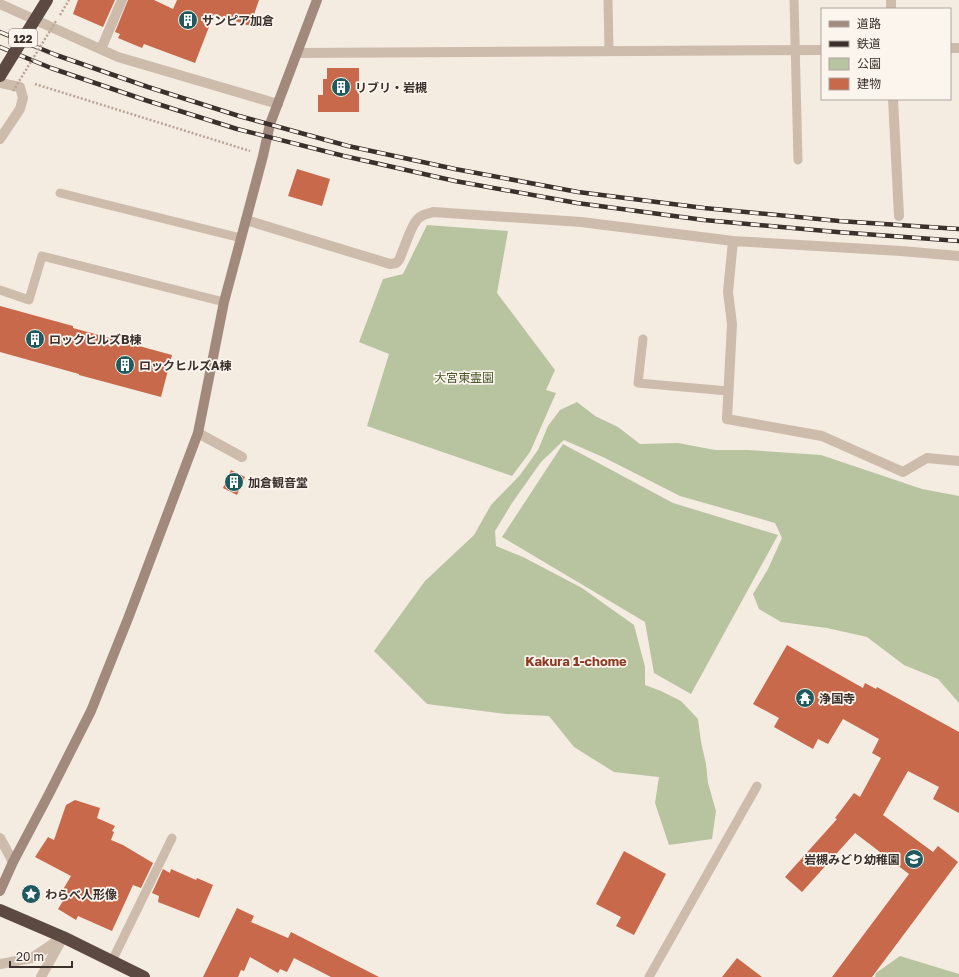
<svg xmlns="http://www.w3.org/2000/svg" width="959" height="977" viewBox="0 0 959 977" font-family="'Golos Text','Noto Sans JP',sans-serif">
<rect width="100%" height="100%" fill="#f4ebe1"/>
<path fill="#b8c4a0" d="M 427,225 L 508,231 L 497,293 L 555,370 L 546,390 L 556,393 L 530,452 L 512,476 L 367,426 L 389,354 L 359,342 L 383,279 L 403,274 Z
M 577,402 L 595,416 L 618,427 L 640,444 L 678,443 L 715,450 L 748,450 L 821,455 L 922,489 L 959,496 L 959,703 L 938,679 L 904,665 L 867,637 L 827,628 L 781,622 L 759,609 L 753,594 L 768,569 L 782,538 L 775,523 L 680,496 L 605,458 L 564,440 L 541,462 L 512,503 L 495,531 L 496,546 L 523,557 L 582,588 L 634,625 L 645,667 L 645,685 L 661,691 L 681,701 L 698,719 L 701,742 L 706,764 L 708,783 L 716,811 L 712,839 L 669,845 L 655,803 L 659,777 L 614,772 L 574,747 L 549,716 L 506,714 L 427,704 L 374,651 L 425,581 L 474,535 L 491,505 L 520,475 L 538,450 L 548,426 L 560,410 Z
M 563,444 L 673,503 L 778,535 L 691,694 L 654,673 L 645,622 L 502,537 Z
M 900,956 L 959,974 L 959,977 L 875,977 L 876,973 Z"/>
<path fill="#c8694b" d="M 78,0 L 115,0 L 103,27 L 73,14 Z
M 128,0 L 154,0 L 173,9 L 177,0 L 259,0 L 250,26 L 214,14 L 195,63 L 144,44 L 142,48 L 118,38 L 120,34 L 115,32 Z
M 327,68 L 359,68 L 359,112 L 318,112 L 318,95 L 323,95 L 323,79 L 327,79 Z
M 297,169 L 330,179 L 322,206 L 288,196 Z
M 0,306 L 73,326 L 73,328 L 172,355 L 161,397 L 79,375 L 79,374 L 0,352 Z
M 231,470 L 245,477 L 237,495 L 223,488 Z
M 787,645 L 863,688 L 865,683 L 876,689 L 877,687 L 959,732 L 959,813 L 933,799 L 939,787 L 908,771 L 883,815 L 933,852 L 938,846 L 958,862 L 872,977 L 832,977 L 909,874 L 855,833 L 802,892 L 785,877 L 837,819 L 835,818 L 854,793 L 860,797 L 881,758 L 872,753 L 879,739 L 843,719 L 828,744 L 818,739 L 813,749 L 774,727 L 779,718 L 753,704 Z
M 75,800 L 100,808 L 97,818 L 115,826 L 112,831 L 114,832 L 111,840 L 123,845 L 153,863 L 141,888 L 133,885 L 112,931 L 78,916 L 76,920 L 58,909 L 63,901 L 58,898 L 71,876 L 35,857 L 48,837 L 54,840 L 66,805 Z
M 624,851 L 666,874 L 634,935 L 616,926 L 621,917 L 596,904 Z
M 163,869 L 170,873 L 171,869 L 196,880 L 197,878 L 213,885 L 199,918 L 158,902 L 159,896 L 152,893 Z
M 237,908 L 254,916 L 251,922 L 288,938 L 291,932 L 379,977 L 331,977 L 294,958 L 287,972 L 280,969 L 278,973 L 250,957 L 244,971 L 241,970 L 238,977 L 203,977 Z
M 737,958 L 762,977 L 722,977 Z"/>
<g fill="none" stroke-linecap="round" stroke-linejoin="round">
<path stroke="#b9a596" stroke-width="2.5" stroke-dasharray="2 2" stroke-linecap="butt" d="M 60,15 L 69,0
M 35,84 L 250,151"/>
<path stroke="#cdbbac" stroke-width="9" d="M 608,0 L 609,51
M 794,0 L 798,160
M 60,193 L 241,238
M 0,290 L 29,300 L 42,256 L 224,302
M 643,339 L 638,383 L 728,391
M 112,961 L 172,838
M 649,977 L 757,786"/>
<path stroke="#cdbbac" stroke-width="10" d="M 0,4 L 118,57 L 278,104
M 891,9 L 891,0
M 950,48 L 959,48
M 101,49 L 122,0
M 297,53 L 822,50
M 0,83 L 20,87 L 23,98 L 20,109 L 0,139
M 893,99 L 899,216
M 246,220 L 390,264 L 396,263 L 399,260 C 404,249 410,229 416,221 C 420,215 427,214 433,212 L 581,222 L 733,241 L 901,251 L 959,256
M 733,241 L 728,292 L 732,324 L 727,419 L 822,436 L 903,472 L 927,458 L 959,461
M 198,433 L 242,457
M 0,838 L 13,862
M 0,964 L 32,958 L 63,937
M 41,977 L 62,939"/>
<path stroke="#a18a7d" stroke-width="10" d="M 0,891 L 13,862 L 49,794 L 91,711 L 129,616 L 198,433 L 224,302 L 263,156 L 270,124 L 317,0"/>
<path stroke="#5c4a42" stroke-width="12" d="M 0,910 L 63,937 L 144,977"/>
<g stroke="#3b302b" stroke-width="4.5">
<path id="rail" d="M 0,32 L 56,55 L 148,87 L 239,116 L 348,146 L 455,169 L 578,192 L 704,208 L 839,221 L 959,229
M 0,47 L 51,68 L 145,100 L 237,129 L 344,156 L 455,181 L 577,203 L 704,220 L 837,232 L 959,241"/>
</g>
<use href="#rail" stroke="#fbf5ee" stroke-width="3" stroke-dasharray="9" stroke-linecap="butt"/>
<path stroke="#b9a596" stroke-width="2.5" stroke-dasharray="2 2" stroke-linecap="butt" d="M 13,91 L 56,21"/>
<path stroke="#5c4a42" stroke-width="12" d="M 0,76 L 47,0"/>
</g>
<defs>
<g id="building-disc" transform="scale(1)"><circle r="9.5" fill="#1f5a5e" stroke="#fbf5ee"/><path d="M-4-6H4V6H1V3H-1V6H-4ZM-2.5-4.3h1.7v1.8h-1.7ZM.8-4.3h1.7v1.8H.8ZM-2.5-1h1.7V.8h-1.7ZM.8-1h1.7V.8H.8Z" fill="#fff"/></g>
<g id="temple-disc" transform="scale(1)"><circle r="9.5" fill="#1f5a5e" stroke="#fbf5ee"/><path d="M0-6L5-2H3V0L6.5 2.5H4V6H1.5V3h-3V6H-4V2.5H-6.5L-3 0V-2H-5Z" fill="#fff"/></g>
<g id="school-disc" transform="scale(1)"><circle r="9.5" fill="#1f5a5e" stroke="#fbf5ee"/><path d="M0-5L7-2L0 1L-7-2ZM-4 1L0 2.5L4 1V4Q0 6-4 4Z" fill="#fff"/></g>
<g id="sight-disc" transform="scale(1)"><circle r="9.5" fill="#1f5a5e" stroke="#fbf5ee"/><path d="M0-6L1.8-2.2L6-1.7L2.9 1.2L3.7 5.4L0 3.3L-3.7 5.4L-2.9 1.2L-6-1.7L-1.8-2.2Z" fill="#fff"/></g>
</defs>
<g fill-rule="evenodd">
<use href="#building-disc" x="188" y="20"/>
<use href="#building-disc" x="341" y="87"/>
<use href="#building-disc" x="35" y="339"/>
<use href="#building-disc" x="125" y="365"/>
<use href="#building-disc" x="234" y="482"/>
<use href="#temple-disc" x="805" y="698"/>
<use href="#school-disc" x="914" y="859"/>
<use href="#sight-disc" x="31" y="894"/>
</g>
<g text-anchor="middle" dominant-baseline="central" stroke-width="3.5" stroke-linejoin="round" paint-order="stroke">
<rect fill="#fbf5ee" stroke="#756b66" stroke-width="1" x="9" y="29" width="28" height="18" rx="3"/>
<g font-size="11" font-weight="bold" fill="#3b302b">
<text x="23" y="38">122</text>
</g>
<g font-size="12" font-weight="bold" fill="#3b302b" stroke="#fbf5ee" text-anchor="start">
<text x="202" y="20">サンピア加倉</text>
<text x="355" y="87">リブリ・岩槻</text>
<text x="49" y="339">ロックヒルズB棟</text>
<text x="139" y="365">ロックヒルズA棟</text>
<text x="248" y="482">加倉観音堂</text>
<text x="819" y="698">浄国寺</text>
<text x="900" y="859" text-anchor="end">岩槻みどり幼稚園</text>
<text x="45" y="894">わらべ人形像</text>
</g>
<g font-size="12" fill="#4a5a2e" stroke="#fbf5ee">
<text x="464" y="377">大宮東霊園</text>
</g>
<g font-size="13" font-weight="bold" fill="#8c3b22" stroke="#fbf5ee">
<text x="576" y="661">Kakura 1-chome</text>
</g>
</g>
<rect x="821" y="8" width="130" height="92" fill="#fbf5ee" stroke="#aea6a0"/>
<rect x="829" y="21" width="20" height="6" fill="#a18a7d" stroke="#aea6a0"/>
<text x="857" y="28" font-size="12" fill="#3b302b">道路</text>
<rect x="829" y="41" width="20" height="6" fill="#3b302b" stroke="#aea6a0"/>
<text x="857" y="48" font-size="12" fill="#3b302b">鉄道</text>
<rect x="829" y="58" width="20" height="12" fill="#b8c4a0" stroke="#aea6a0"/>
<text x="857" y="68" font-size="12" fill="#3b302b">公園</text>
<rect x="829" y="78" width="20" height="12" fill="#c8694b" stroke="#aea6a0"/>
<text x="857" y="88" font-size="12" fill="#3b302b">建物</text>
<path d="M10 961v6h62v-6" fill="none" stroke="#3b302b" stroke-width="2"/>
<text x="16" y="961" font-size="12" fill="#3b302b" stroke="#fbf5ee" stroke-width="3" paint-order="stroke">20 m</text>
</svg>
